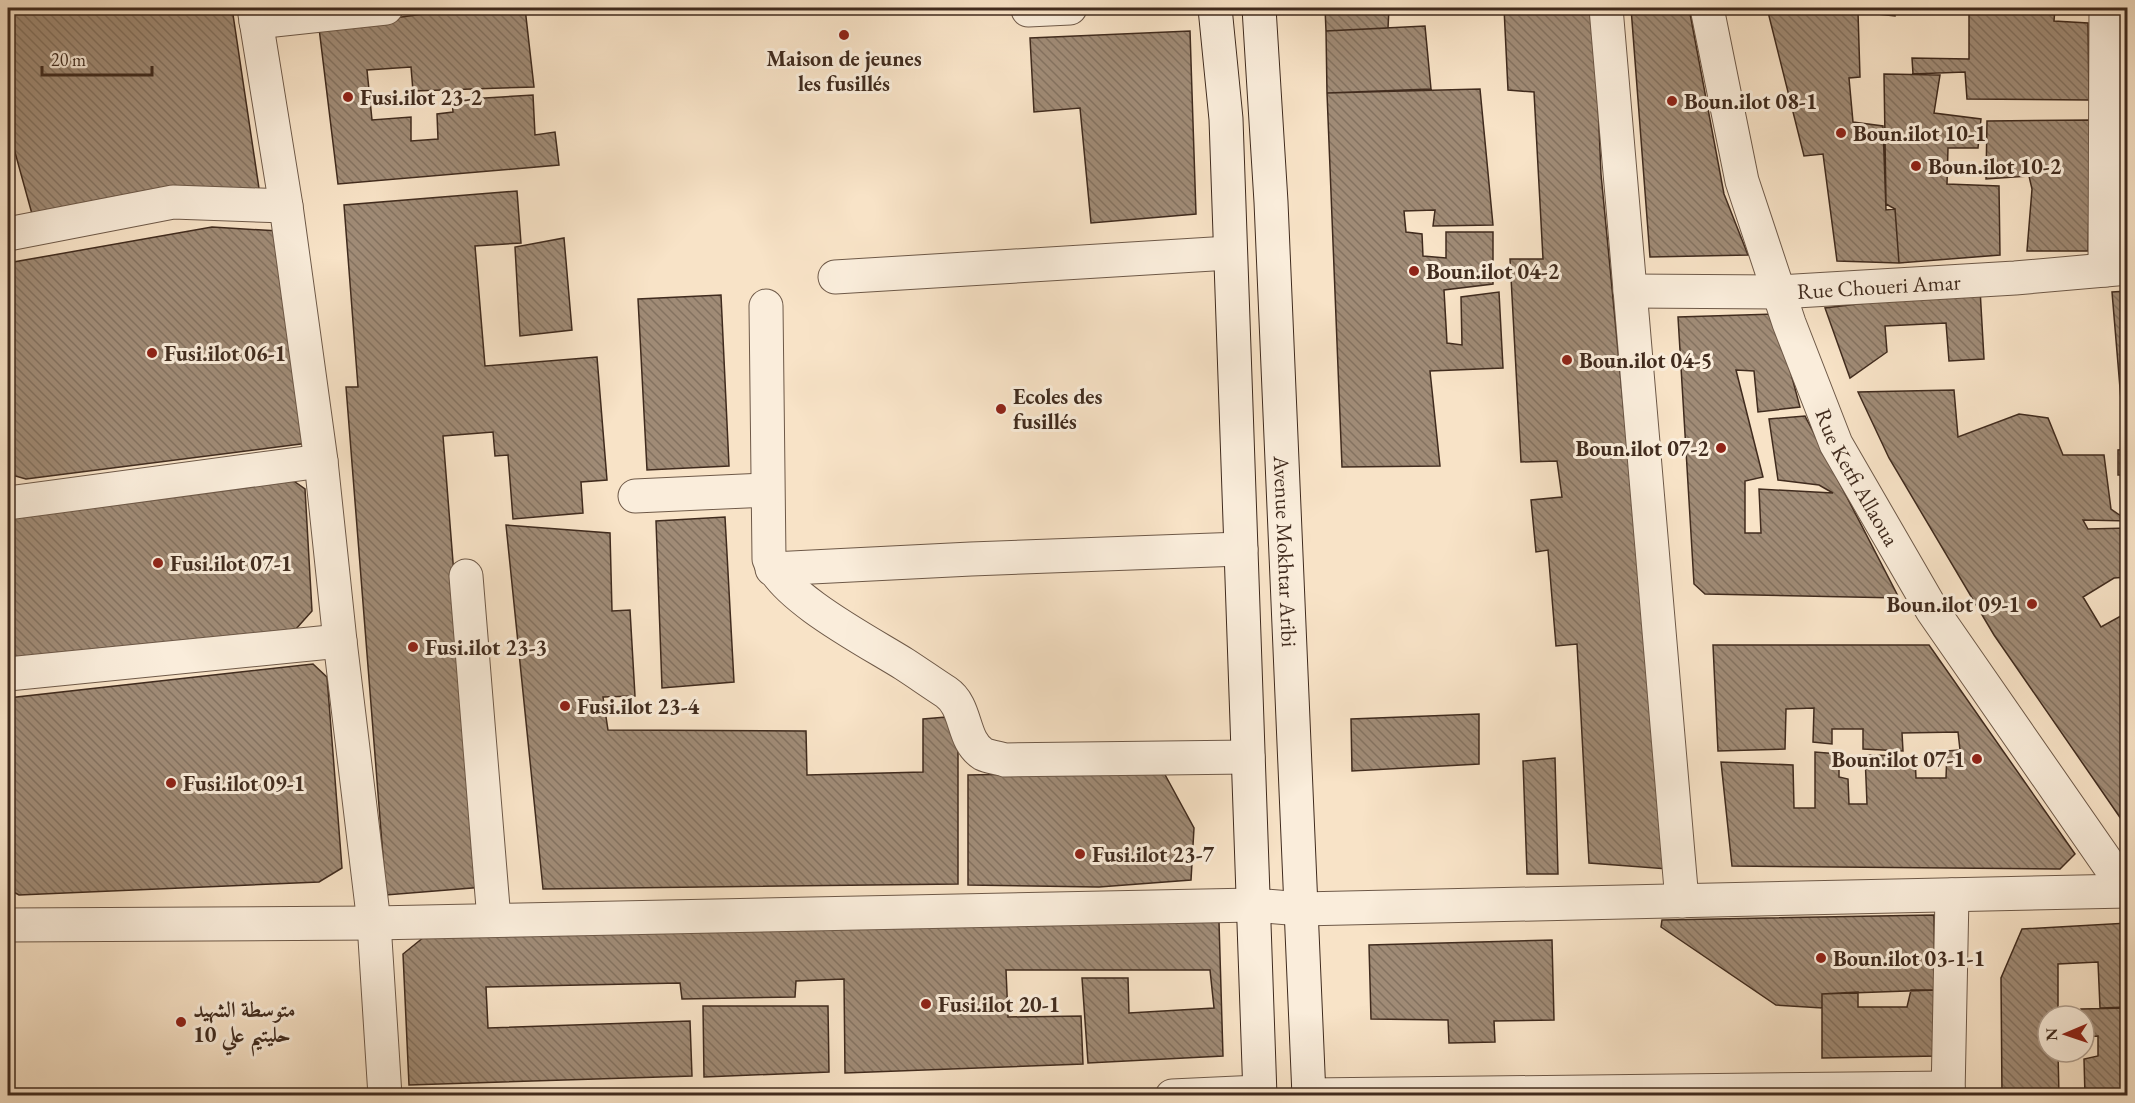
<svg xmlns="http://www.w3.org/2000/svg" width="2135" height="1103" viewBox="0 0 2135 1103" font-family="'EB Garamond',Amiri,serif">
<defs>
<pattern id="building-back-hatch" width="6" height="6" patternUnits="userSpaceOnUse" patternTransform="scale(1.5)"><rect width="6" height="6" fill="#a08b76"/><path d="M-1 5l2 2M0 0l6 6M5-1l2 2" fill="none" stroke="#847260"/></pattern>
</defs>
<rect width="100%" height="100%" fill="#f8e3c7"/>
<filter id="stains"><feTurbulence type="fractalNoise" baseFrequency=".00333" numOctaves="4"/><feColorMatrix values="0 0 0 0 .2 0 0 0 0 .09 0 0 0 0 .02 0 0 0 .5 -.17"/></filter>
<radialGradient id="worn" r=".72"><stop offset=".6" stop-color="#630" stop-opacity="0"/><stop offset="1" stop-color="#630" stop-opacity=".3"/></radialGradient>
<path fill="url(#building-back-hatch)" stroke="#402b1e" stroke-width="1.5" d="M 8,8 L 232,8 L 260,195 L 32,214 L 8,127 Z
M 469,8 L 525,8 L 534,87 L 413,91 L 411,67 L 367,70 L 372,120 L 411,117 L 411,141 L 438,139 L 437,114 L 453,112 L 452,100 L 533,95 L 535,135 L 555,132 L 559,165 L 338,184 L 319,28 Z
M 1325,8 L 1389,8 L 1388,28 L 1326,31 Z
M 1504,8 L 1594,8 L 1601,174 L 1668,869 L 1589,863 L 1577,644 L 1556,646 L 1548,550 L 1536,552 L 1531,500 L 1562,497 L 1557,461 L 1521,462 L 1510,259 L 1543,259 L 1534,92 L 1508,90 Z
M 1631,8 L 1689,8 L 1724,194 L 1748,255 L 1650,257 Z
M 1767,8 L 1895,8 L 1895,16 L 1858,12 L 1860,77 L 1849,78 L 1853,122 L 1883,126 L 1886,210 L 1895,209 L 1899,263 L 1837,261 L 1823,154 L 1804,156 Z
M 1969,8 L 2055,8 L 2054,21 L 2088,23 L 2089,100 L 1967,99 L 1965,72 L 1913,74 L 1912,58 L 1969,59 Z
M 1425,26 L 1431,89 L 1327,93 L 1326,31 Z
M 1190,31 L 1196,214 L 1091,223 L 1080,108 L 1034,112 L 1030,38 Z
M 1884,74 L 1940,75 L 1934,113 L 1981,119 L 1978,148 L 1948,148 L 1947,184 L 1999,186 L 2000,255 L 1899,263 L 1895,209 L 1886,204 Z
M 1480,89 L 1493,225 L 1433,226 L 1435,210 L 1404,211 L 1406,232 L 1422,234 L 1423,256 L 1446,258 L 1446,232 L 1493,232 L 1493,284 L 1444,290 L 1447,343 L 1462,345 L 1461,297 L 1499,292 L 1503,368 L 1430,371 L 1440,466 L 1342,467 L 1327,93 Z
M 2091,120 L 2088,251 L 2027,251 L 2032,189 L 2029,176 L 1986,179 L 1987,121 Z
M 517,191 L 521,243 L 475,246 L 485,366 L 597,357 L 607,480 L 581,482 L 583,513 L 513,519 L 508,455 L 495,456 L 493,432 L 443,436 L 470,776 L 484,887 L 386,895 L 346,387 L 358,387 L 344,205 Z
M 212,227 L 279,231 L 308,443 L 26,479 L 8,474 L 8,263 Z
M 564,238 L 572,330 L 520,336 L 515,247 Z
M 1980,289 L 1984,359 L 1949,361 L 1946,323 L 1885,326 L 1887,352 L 1850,378 L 1825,308 Z
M 2128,291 L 2128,424 L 2123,424 L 2112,292 Z
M 721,295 L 729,466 L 647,470 L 638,299 Z
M 1775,314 L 1800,407 L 1758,412 L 1754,371 L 1736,370 L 1763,477 L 1745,481 L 1745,533 L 1761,533 L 1759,489 L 1833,493 L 1819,485 L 1778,480 L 1769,419 L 1805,416 L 1899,598 L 1705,594 L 1694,584 L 1678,317 Z
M 1954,390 L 1958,437 L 2019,414 L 2048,418 L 2063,455 L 2104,455 L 2111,509 L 2128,521 L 2083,520 L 2088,529 L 2128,528 L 2128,577 L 2114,578 L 2083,597 L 2101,627 L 2128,612 L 2128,829 L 1994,635 L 1889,458 L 1858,392 Z
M 2128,449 L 2128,475 L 2118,475 L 2118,450 Z
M 288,477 L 305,489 L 312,611 L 295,630 L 15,659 L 8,652 L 8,515 Z
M 725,517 L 734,682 L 662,688 L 656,521 Z
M 506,525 L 610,533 L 612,611 L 630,610 L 635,696 L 603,697 L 608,730 L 806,731 L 807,775 L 885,773 L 923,772 L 923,719 L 958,716 L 958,884 L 543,889 Z
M 1713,645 L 1929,645 L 2075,854 L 2060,869 L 1732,866 L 1721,762 L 1793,765 L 1794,808 L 1815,808 L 1815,752 L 1839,754 L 1839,777 L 1848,779 L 1849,804 L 1867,804 L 1865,755 L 1915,756 L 1916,778 L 1946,778 L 1947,751 L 1960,750 L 1958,732 L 1902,733 L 1903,751 L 1863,749 L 1863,729 L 1832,729 L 1832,744 L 1813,742 L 1814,708 L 1786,709 L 1785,749 L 1718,751 Z
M 313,664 L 327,677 L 342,868 L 319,882 L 19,895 L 8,889 L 8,698 Z
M 1479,714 L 1479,764 L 1352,771 L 1351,719 Z
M 1555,758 L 1558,874 L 1527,874 L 1523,761 Z
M 1163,771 L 1194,828 L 1191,880 L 1099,887 L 968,885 L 968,775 Z
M 1934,915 L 1935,990 L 1822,994 L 1822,1008 L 1776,1005 L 1661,927 L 1662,920 Z
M 1219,922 L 1223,1056 L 1088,1063 L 1082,978 L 1128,978 L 1129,1013 L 1214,1008 L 1210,970 L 1006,970 L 1008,1017 L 1081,1016 L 1083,1064 L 845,1073 L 844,979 L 796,981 L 795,997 L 682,999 L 680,983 L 486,987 L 488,1028 L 690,1021 L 692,1076 L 409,1085 L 403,954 L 429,933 Z
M 2128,923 L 2128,1007 L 2100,1008 L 2098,962 L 2058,964 L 2058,1016 L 2048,1016 L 2048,1052 L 2058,1052 L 2059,1096 L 2002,1096 L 2001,978 L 2022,929 Z
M 1552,940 L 1554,1020 L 1494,1021 L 1495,1042 L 1449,1043 L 1448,1020 L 1371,1019 L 1369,945 Z
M 1911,990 L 1935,990 L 1938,1056 L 1822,1058 L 1822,994 L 1858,992 L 1858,1007 L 1907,1007 Z
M 703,1006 L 828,1006 L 829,1072 L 704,1077 Z
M 2128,1008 L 2128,1096 L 2085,1096 L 2084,1059 L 2098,1056 L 2098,1036 L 2084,1037 L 2084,1016 L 2082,1016 L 2081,1009 Z"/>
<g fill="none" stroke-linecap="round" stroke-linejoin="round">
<g stroke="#6e5948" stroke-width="35">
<g id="minor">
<path d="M 254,8 L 286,206 L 321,461 L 340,641 L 374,923 L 385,1096"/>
<path d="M 1606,8 L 1682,901"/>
<path id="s1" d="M 1707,8 L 1742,181 L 1789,323 L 1836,444 L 1932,610 L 2127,891"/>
<path d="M 1028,10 L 1070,8"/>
<path d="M 256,22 L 386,8"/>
<path d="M 8,234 L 173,202 L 286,206"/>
<path d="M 2105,270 L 2106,8"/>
<path d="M 835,277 L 1229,253"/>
<path id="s2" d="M 1630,291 L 1779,292 L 2015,278 L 2128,268"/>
<path d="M 766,306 L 769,559 C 782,597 869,642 904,664 C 918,673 932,683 946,692 C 968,707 961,740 983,754 C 989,757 999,758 1005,760 L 1248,757"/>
<path d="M 635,496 L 767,490"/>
<path d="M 8,503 L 321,461"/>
<path d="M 772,569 L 971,559 L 1241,549"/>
<path d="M 466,576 L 494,920"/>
<path d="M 8,674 L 340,641"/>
<path d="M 8,925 L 374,923 L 1253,905 L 1301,909 L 2128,891"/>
<path d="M 1309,1095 L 1948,1088"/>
<path d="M 1172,1096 L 1259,1092"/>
<path d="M 1948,1096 L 1952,895"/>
</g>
</g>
<g stroke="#402b1e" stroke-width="35">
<g id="secondary">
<path d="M 1215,8 L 1226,119 L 1260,1096"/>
<path id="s3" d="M 1259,8 L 1271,202 L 1309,1096"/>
</g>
</g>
<use href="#minor" stroke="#faeddb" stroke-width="33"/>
<use href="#secondary" stroke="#faeddb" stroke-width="33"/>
</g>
<g fill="#8f2418" stroke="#faeddb" stroke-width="2">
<circle cx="844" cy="35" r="6"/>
<circle cx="348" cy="97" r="6"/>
<circle cx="1672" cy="101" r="6"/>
<circle cx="1841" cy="133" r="6"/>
<circle cx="1916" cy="166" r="6"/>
<circle cx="1414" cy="271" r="6"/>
<circle cx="152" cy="353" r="6"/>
<circle cx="1567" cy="360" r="6"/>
<circle cx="1001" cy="409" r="6"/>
<circle cx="1721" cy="448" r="6"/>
<circle cx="158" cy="563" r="6"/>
<circle cx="2032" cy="604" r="6"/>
<circle cx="413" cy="647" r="6"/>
<circle cx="565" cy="706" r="6"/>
<circle cx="1977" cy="759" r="6"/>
<circle cx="171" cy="783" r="6"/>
<circle cx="1080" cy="854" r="6"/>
<circle cx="1821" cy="958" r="6"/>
<circle cx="926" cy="1004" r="6"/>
<circle cx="181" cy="1022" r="6"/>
</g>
<g text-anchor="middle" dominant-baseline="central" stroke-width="6" stroke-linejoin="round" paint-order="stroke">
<g font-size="22" font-weight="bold" fill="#402b1e" stroke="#faeddb" text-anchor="start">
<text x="844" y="58" text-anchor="middle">Maison de jeunes<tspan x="844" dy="25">les fusillés</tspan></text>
<text x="360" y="97">Fusi.ilot 23-2</text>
<text x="1684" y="101">Boun.ilot 08-1</text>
<text x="1853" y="133">Boun.ilot 10-1</text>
<text x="1928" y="166">Boun.ilot 10-2</text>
<text x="1426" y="271">Boun.ilot 04-2</text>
<text x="164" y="353">Fusi.ilot 06-1</text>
<text x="1579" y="360">Boun.ilot 04-5</text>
<text x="1013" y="396">Ecoles des<tspan x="1013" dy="25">fusillés</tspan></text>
<text x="1709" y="448" text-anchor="end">Boun.ilot 07-2</text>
<text x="170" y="563">Fusi.ilot 07-1</text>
<text x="2020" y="604" text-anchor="end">Boun.ilot 09-1</text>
<text x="425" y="647">Fusi.ilot 23-3</text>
<text x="577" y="706">Fusi.ilot 23-4</text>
<text x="1965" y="759" text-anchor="end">Boun.ilot 07-1</text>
<text x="183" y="783">Fusi.ilot 09-1</text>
<text x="1092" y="854">Fusi.ilot 23-7</text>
<text x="1833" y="958">Boun.ilot 03-1-1</text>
<text x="938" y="1004">Fusi.ilot 20-1</text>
<text x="193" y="1009">متوسطة الشهيد<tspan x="193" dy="25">حليتيم علي 10</tspan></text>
</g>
<g font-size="22" fill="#402b1e" stroke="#faeddb">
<text stroke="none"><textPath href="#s2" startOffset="249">Rue Choueri Amar</textPath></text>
<text stroke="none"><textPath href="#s1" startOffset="495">Rue Ketfi Allaoua</textPath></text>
<text stroke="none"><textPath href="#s3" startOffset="544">Avenue Mokhtar Aribi</textPath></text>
</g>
</g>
<rect width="2135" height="1103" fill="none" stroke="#f8e3c7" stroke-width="30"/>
<rect x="9" y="9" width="2117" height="1085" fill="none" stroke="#402b1e" stroke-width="3"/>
<rect x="15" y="15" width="2105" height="1073" fill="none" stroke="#402b1e" stroke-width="1.5"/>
<g transform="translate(2066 1034) rotate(268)"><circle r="28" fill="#faeddb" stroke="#b09f8f" stroke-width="1.5"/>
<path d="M0-4.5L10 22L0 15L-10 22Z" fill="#8f2418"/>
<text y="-9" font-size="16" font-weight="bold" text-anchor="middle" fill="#402b1e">N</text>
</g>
<path d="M42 66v9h110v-9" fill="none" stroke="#402b1e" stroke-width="3"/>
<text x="51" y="66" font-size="18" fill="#402b1e" stroke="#faeddb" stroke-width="4.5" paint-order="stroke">20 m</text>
<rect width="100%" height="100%" filter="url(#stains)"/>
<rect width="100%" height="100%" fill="url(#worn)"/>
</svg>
